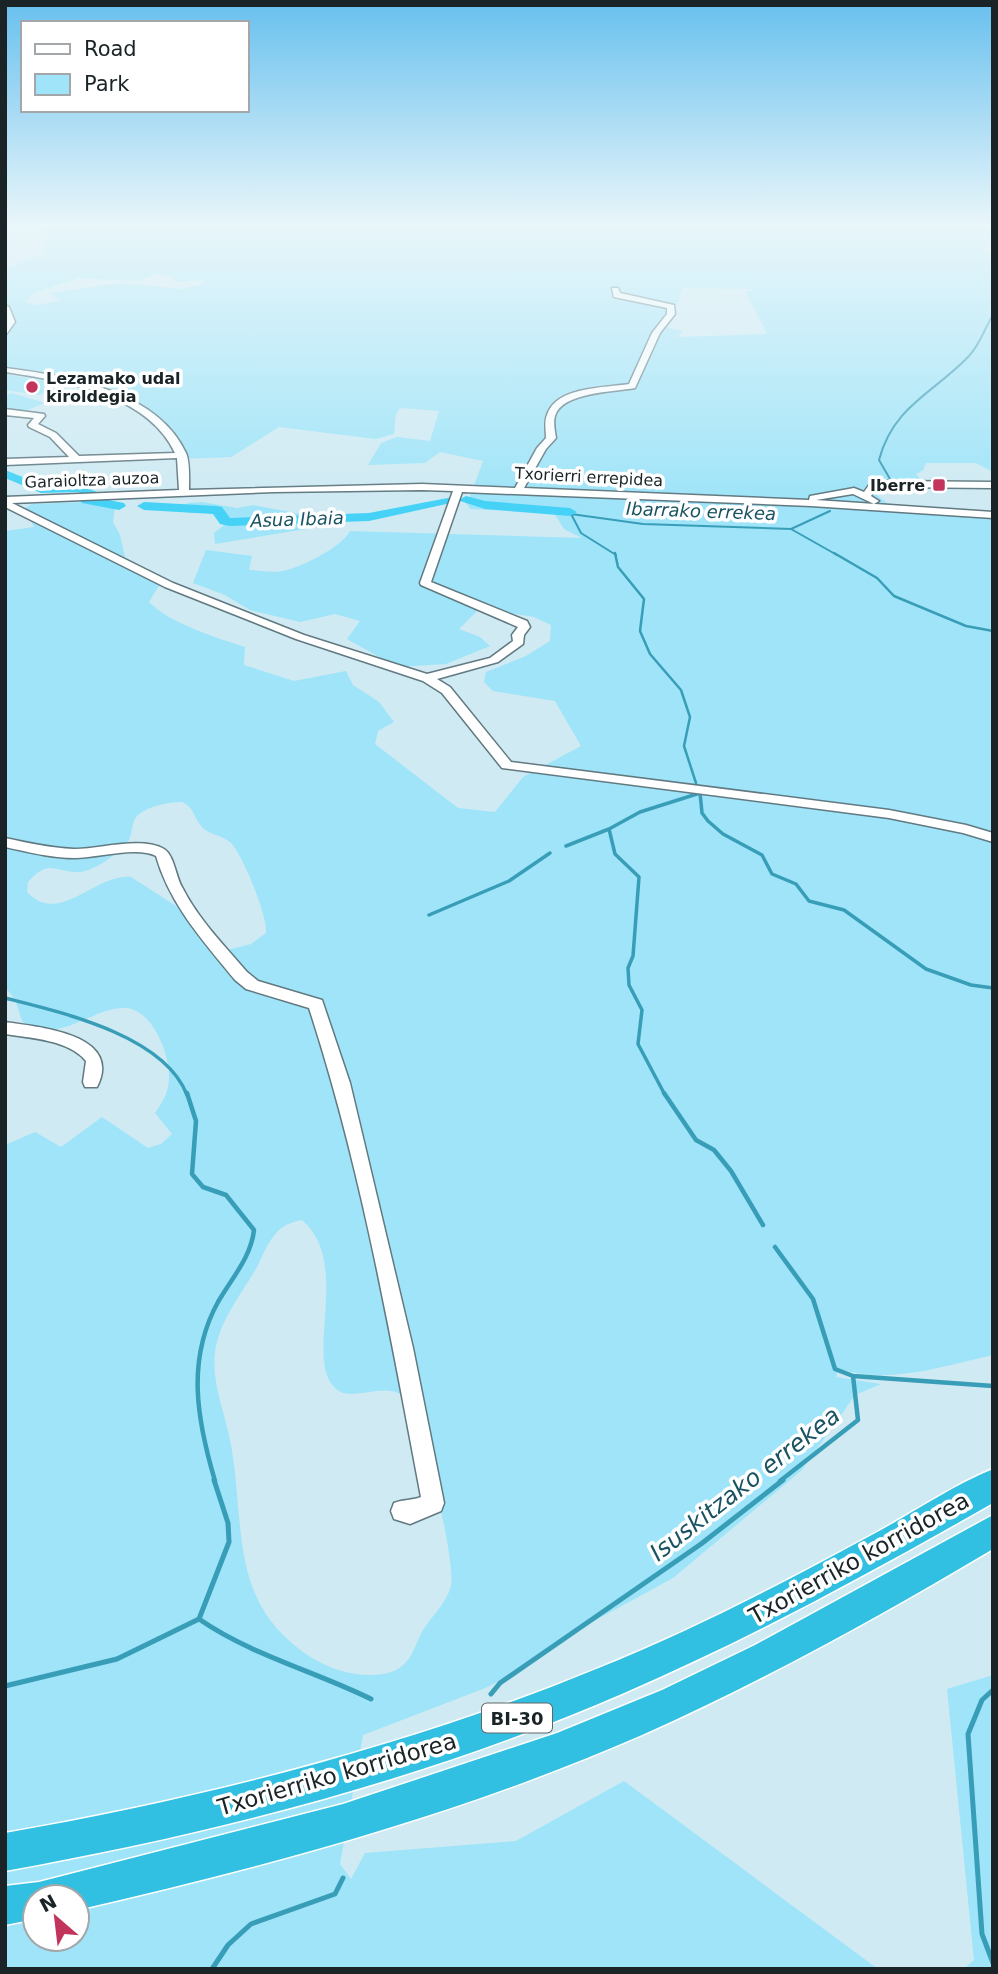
<svg xmlns="http://www.w3.org/2000/svg" width="998" height="1974" viewBox="0 0 998 1974" font-family="'DejaVu Sans',sans-serif">
<rect width="100%" height="100%" fill="#cfeaf3"/>
<path fill="#9fe4f8" fill-rule="evenodd" d="M 39,223 L 948,223 L 975,227 L 993,223 L 993,233 L 983,248 L 993,259 L 993,472 L 976,463 L 926,463 L 923,470 L 916,474 L 923,482 L 879,488 L 874,492 L 897,512 L 993,518 L 993,1355 C 942,1366 891,1385 839,1369 L 836,1377 L 881,1384 L 855,1395 L 802,1470 L 673,1578 L 585,1626 L 532,1662 L 488,1687 L 363,1735 L 340,1864 L 351,1879 L 365,1853 L 516,1841 L 624,1781 L 878,1969 L 5,1969 L 5,1145 L 35,1132 L 61,1147 L 102,1117 L 148,1148 L 161,1144 L 172,1134 L 155,1113 C 163,1102 169,1091 169,1078 C 170,1055 153,1010 126,1008 C 92,1006 56,1048 22,1021 L 15,999 L 5,987 L 5,531 L 34,527 L 25,508 L 32,504 L 86,502 L 115,506 L 113,522 L 120,535 L 125,557 L 163,579 L 149,602 C 169,623 217,638 245,647 L 244,665 L 294,681 L 346,671 L 353,685 L 379,702 L 394,722 L 378,731 L 375,744 L 458,808 L 495,812 L 523,777 L 581,746 L 555,701 L 493,691 L 484,682 L 486,672 L 526,656 L 550,641 L 551,625 L 534,617 L 480,608 L 459,629 L 480,637 L 490,646 L 446,664 L 397,667 L 347,639 L 360,621 L 335,614 L 300,622 L 250,610 L 225,595 L 193,583 L 206,550 L 252,556 L 249,570 C 259,570 273,573 283,571 C 302,567 342,547 350,531 L 582,538 L 564,529 L 554,513 L 470,509 L 465,501 L 470,497 L 483,461 L 440,452 L 425,463 L 368,465 L 381,443 L 397,437 L 430,441 L 439,411 L 400,408 L 396,414 L 394,434 L 376,439 L 279,427 L 231,457 L 181,459 C 142,394 73,385 5,369 L 5,269 L 43,254 L 44,233 ZM 156,274 L 173,277 L 177,282 L 202,280 L 205,284 L 181,289 L 120,283 L 50,293 L 59,301 L 36,305 L 25,302 L 36,292 L 79,278 L 137,281 ZM 683,288 L 757,289 L 745,291 L 767,334 L 678,337 L 683,331 L 668,328 ZM 182,802 C 194,807 194,818 202,827 C 209,835 222,835 230,842 C 242,852 268,917 266,933 L 251,944 L 227,950 L 187,913 L 131,877 C 95,873 60,927 27,892 L 28,882 C 49,858 54,872 79,872 C 95,871 116,854 127,844 C 132,836 131,829 134,821 C 139,807 169,802 182,802 ZM 302,1220 C 356,1266 296,1372 343,1393 C 361,1397 384,1385 400,1394 C 420,1404 456,1561 451,1585 C 447,1604 429,1618 421,1634 C 416,1643 413,1655 406,1662 C 401,1668 395,1671 388,1673 C 363,1679 333,1671 312,1658 C 228,1604 246,1531 231,1445 C 226,1415 211,1384 215,1352 C 220,1319 241,1295 257,1267 C 263,1255 268,1241 278,1231 C 285,1224 293,1222 302,1220 ZM 35,1897 L 77,1897 L 77,1939 L 35,1939 Z
M 5,374 L 65,384 L 39,395 L 5,390 Z
M 12,393 L 45,403 L 23,412 L 5,407 L 5,396 Z
M 202,502 L 237,508 L 253,505 L 306,515 L 353,516 L 324,526 L 215,544 L 214,533 L 227,523 L 217,512 L 189,513 L 181,508 L 188,503 Z
M 993,1675 L 993,1969 L 964,1969 L 974,1960 L 947,1689 Z"/>
<g fill="none" stroke-linecap="round" stroke-linejoin="round">
<path stroke="#389eb8" stroke-width="2" d="M 890,479 L 879,460 C 893,406 934,393 969,356 C 981,343 984,329 993,315
M 570,512 L 581,533 L 616,555
M 571,514 L 643,524 L 791,529 L 830,511
M 791,529 L 837,555"/>
<path stroke="#389eb8" stroke-width="2.5" d="M 615,553 L 618,567 L 644,599 L 640,631 L 650,654 L 681,690 L 690,717 L 684,746 L 696,783
M 834,553 L 877,578 L 894,596 L 966,626 L 993,631"/>
<path stroke="#389eb8" stroke-width="3.5" d="M 700,793 L 702,813 L 708,821 L 723,834 L 762,855 L 772,874 L 796,884 L 809,901 L 844,910 L 926,969 L 971,985 L 993,988
M 566,846 L 609,829
M 429,915 L 509,881 L 550,853
M 5,998 C 60,1012 164,1035 187,1095
M 665,1095 L 638,1044 L 642,1010 L 629,985 L 628,968 L 633,956 L 639,877 L 615,854 L 609,829 L 640,812 L 700,793"/>
<path stroke="#389eb8" stroke-width="4.5" d="M 187,1093 L 196,1121 L 192,1174 L 203,1187 L 226,1195 L 254,1230 C 251,1257 232,1278 218,1302 C 186,1360 197,1420 215,1481
M 664,1093 L 696,1140 L 714,1150 L 731,1171 L 763,1225
M 775,1247 L 813,1299 L 835,1369 L 853,1376 L 858,1420 L 780,1481
M 853,1376 L 993,1386"/>
<path stroke="#389eb8" stroke-width="5" d="M 199,1619 C 251,1655 314,1671 371,1699
M 5,1686 L 117,1659 L 199,1619 L 229,1542 L 228,1523 L 214,1480
M 993,1690 L 982,1700 L 968,1734 L 982,1934 L 993,1963
M 491,1694 L 500,1683 L 701,1544 L 783,1480
M 212,1969 L 228,1945 L 251,1924 L 335,1894 L 343,1878"/>
<path fill="#45d2f6" fill-rule="evenodd" d="M 5,470 L 43,485 L 78,484 L 97,492 L 90,496 L 78,492 L 41,493 L 5,478 Z
M 87,496 L 124,503 L 126,506 L 119,510 L 82,503 L 80,500 Z
M 466,496 L 485,501 L 570,508 L 577,512 L 570,516 L 485,509 L 460,501 L 369,521 L 230,526 L 220,524 L 213,514 L 144,510 L 137,506 L 144,502 L 217,506 L 222,507 L 230,518 L 369,513 L 453,497 L 459,500 Z"/>
<g stroke="#617981" stroke-width="3">
<path id="minor" d="M 612,288 L 618,288 L 620,293 L 674,305 L 675,314 L 660,333 L 635,388 C 614,392 562,392 555,416 C 553,423 555,431 556,438 L 546,449 L 524,488 L 809,500 L 810,496 L 854,488 L 864,492 L 869,485 L 887,481 L 993,482 L 993,488 L 887,487 L 875,489 L 871,496 L 879,501 L 874,504 L 853,494 L 816,500 L 993,512 L 993,518 L 811,506 L 462,492 L 431,582 L 527,621 L 530,627 L 524,635 L 523,644 L 498,662 L 437,679 L 450,687 L 511,762 L 889,810 L 966,825 L 993,833 L 993,842 L 963,833 L 889,818 L 502,768 L 442,693 L 423,681 L 296,639 L 165,587 L 5,507 L 5,497 L 179,490 L 177,458 L 5,465 L 5,459 L 69,457 L 50,437 L 29,427 L 28,425 L 34,418 L 5,415 L 5,409 L 44,414 L 45,416 L 38,424 L 56,433 L 79,456 L 175,453 C 147,393 63,381 5,372 L 5,368 C 68,376 157,390 186,453 C 190,462 189,479 189,490 L 422,484 L 515,488 L 537,448 L 546,438 C 546,430 544,422 547,415 C 556,386 605,388 629,384 L 652,333 L 667,314 L 667,308 L 614,297 ZM 422,490 L 453,491 L 420,583 L 421,585 L 518,627 L 512,635 L 513,641 L 490,658 L 427,674 L 304,635 L 173,583 L 12,503 L 274,492 Z
M 5,305 L 9,307 L 15,322 L 5,336 Z
M 5,838 C 28,843 51,848 74,849 C 99,849 142,836 164,849 C 174,855 176,877 182,887 C 198,919 224,945 247,972 L 258,981 L 322,1000 L 350,1083 L 413,1348 L 444,1503 L 441,1511 L 410,1524 L 394,1519 L 391,1511 L 394,1503 C 404,1499 411,1501 421,1497 C 390,1333 361,1167 309,1008 L 246,989 L 235,980 C 204,942 170,905 156,856 C 137,846 97,858 75,858 C 51,858 28,852 5,847 Z
M 5,1022 C 39,1027 124,1034 97,1087 L 85,1087 L 83,1082 L 86,1061 C 69,1040 31,1038 5,1034 Z"/>
</g>
<g stroke="#fff" stroke-width="3">
<path id="highway" d="M 993,1469 L 993,1503 C 872,1572 751,1638 624,1693 C 426,1779 217,1833 5,1871 L 5,1833 C 238,1792 466,1731 682,1632 C 749,1601 815,1566 881,1530 C 917,1510 954,1485 993,1469 Z
M 993,1515 L 993,1549 C 879,1617 763,1681 642,1735 C 461,1814 269,1866 77,1910 L 77,1897 L 35,1897 L 35,1919 L 5,1925 L 5,1886 L 39,1882 L 343,1804 L 557,1733 L 662,1690 L 755,1645 Z"/>
</g>
<use href="#minor" fill="#fff" fill-rule="evenodd"/>
<use href="#highway" fill="#32c0e2" fill-rule="evenodd"/>
</g>
<linearGradient id="sky" x2="0" y2="1"><stop stop-color="#67c0ee"/><stop offset="0.45" stop-color="#e9f6fa"/><stop offset="1" stop-color="#e9f6fa" stop-opacity="0"/></linearGradient>
<rect width="998" height="499" fill="url(#sky)"/>
<g fill="#c3345d" stroke="#fff" stroke-width="2.5">
<circle cx="32" cy="387" r="7"/>
<rect x="932" y="478" width="14" height="14" rx="3.5"/>
</g>
<g text-anchor="middle" dominant-baseline="central" stroke-width="7" stroke-linejoin="round" paint-order="stroke">
<g font-size="16" font-weight="bold" fill="#1a2427" stroke="#fff" text-anchor="start">
<text x="46" y="378">Lezamako udal<tspan x="46" dy="18">kiroldegia</tspan></text>
<text x="925" y="485" text-anchor="end">Iberre</text>
</g>
<g font-size="16" fill="#1a2427" stroke="#fff">
<text transform="translate(589 477) rotate(3)">Txorierri errepidea</text>
<text transform="translate(92 480) rotate(-2)">Garaioltza auzoa</text>
</g>
<g font-size="18" font-style="italic" fill="#195362" stroke="#fff">
<text transform="translate(701 511) rotate(2)">Ibarrako errekea</text>
<text transform="translate(297 519) rotate(-2)">Asua Ibaia</text>
</g>
<rect fill="#fff" stroke="#5f6668" stroke-width="2" x="482" y="1703.5" width="70" height="29" rx="5"/>
<g font-size="18" font-weight="bold" fill="#1a2427">
<text x="517" y="1718">BI-30</text>
</g>
<g font-size="23" fill="#1a2427" stroke="#fff">
<text transform="translate(859 1558) rotate(-29)">Txorierriko korridorea</text>
<text transform="translate(337 1774) rotate(-16)">Txorierriko korridorea</text>
</g>
<g font-size="24" font-style="italic" fill="#195362" stroke="#fff">
<text transform="translate(745 1484) rotate(-38)">Isuskitzako errekea</text>
</g>
</g>
<rect width="998" height="1974" fill="none" stroke="#1a2427" stroke-width="14"/>
<rect x="21" y="21" width="228" height="91" fill="#ffffff" stroke="#a3a7a9" stroke-width="2"/>
<rect x="35" y="44" width="35" height="10" fill="#ffffff" stroke="#a3a7a9" stroke-width="2"/>
<text x="84" y="56" font-size="21" fill="#1a2427">Road</text>
<rect x="35" y="74" width="35" height="21" fill="#9fe4f8" stroke="#a3a7a9" stroke-width="2"/>
<text x="84" y="91" font-size="21" fill="#1a2427">Park</text>
<g transform="translate(56 1918) rotate(332)"><circle r="33" fill="#ffffff" stroke="#a3a7a9" stroke-width="2"/>
<path d="M0-5L12 26L0 18L-12 26Z" fill="#c3345d"/>
<text y="-10" font-size="19" font-weight="bold" text-anchor="middle" fill="#1a2427">N</text>
</g>
</svg>
